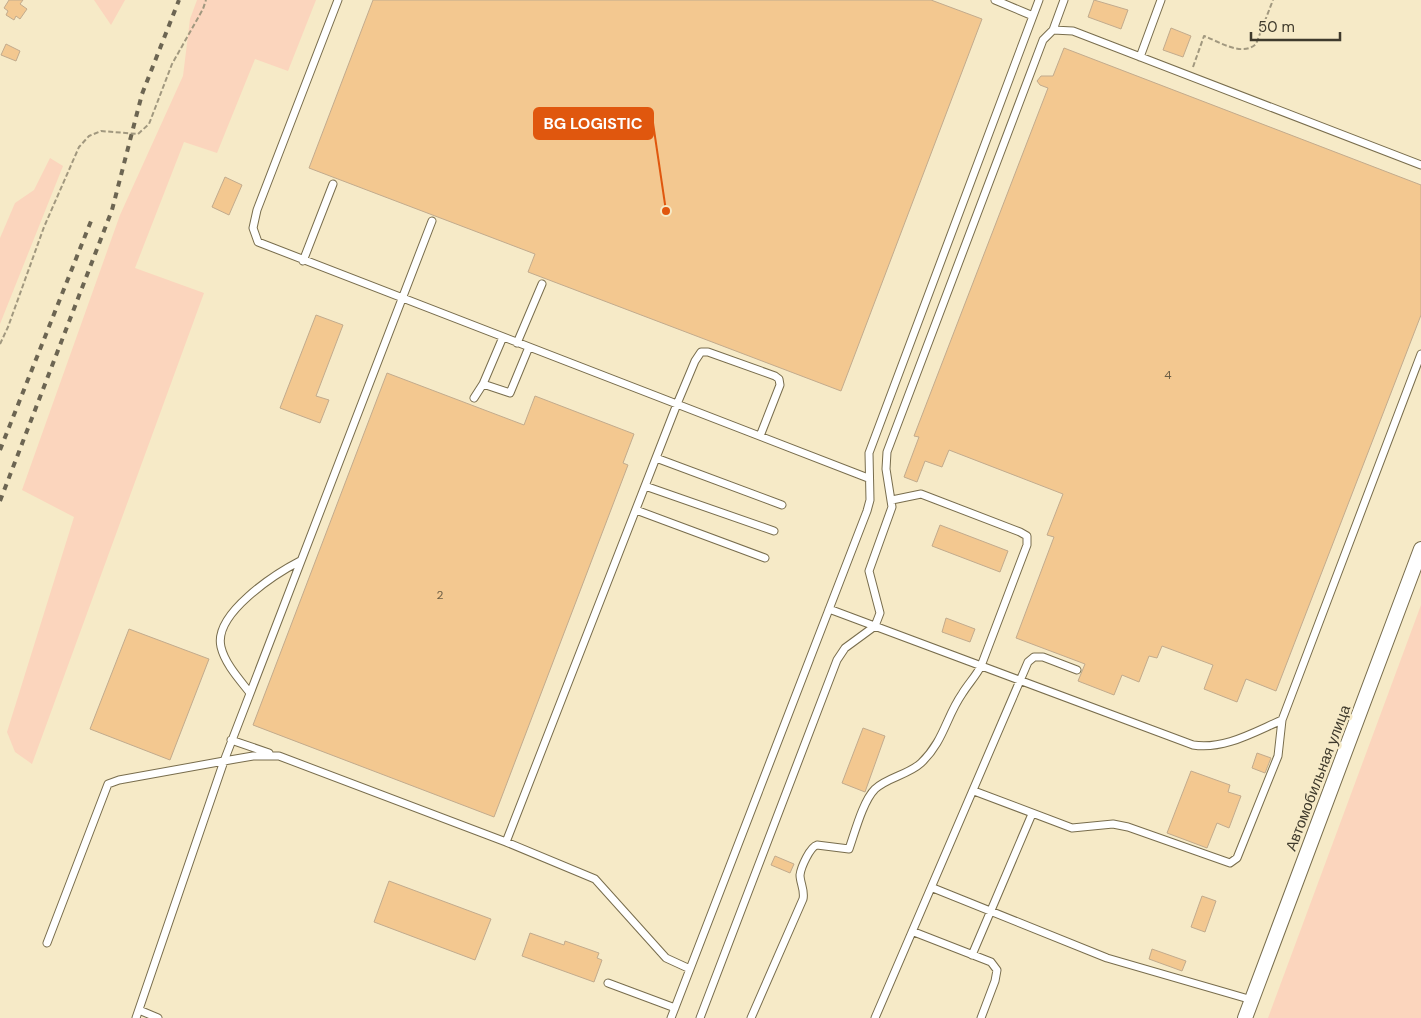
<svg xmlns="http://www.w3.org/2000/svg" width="1421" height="1018" viewBox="0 0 1421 1018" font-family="'DM Sans',sans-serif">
<rect width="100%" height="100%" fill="#f6eac7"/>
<path fill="#fbd5bd" d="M 94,0 L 125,0 L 111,25 Z
M 197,0 L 316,0 L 288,71 L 255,59 L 217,153 L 184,142 L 135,268 L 204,293 L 32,764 L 15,752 L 7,732 L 74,517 L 22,490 L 120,215 L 183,76 L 190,19 Z
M 50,158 L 63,166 L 0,324 L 0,238 L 15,203 L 34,190 Z
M 1421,605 L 1421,1018 L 1268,1018 Z"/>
<path fill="#f3c890" stroke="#c2ab8d" d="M 9,0 L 23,0 L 20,4 L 27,9 L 20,19 L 16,16 L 14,20 L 6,15 L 8,11 L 4,8 Z
M 373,0 L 931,0 L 982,19 L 841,391 L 528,272 L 535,254 L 309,168 Z
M 1094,0 L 1128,10 L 1121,29 L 1088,17 Z
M 1171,28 L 1191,36 L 1183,57 L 1163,50 Z
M 6,44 L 20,51 L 16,61 L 1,55 Z
M 1064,48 L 1421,185 L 1421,315 L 1276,691 L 1246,679 L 1237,702 L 1204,689 L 1213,665 L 1162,646 L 1157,658 L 1149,656 L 1139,682 L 1122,675 L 1114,695 L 1078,681 L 1085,664 L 1016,638 L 1054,537 L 1047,535 L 1063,494 L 949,450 L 942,467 L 925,461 L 917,482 L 904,477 L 919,437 L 914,436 L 1048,88 L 1040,85 L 1037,81 L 1041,76 L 1053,76 Z
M 225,177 L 242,185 L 229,215 L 212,207 Z
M 316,315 L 343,325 L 316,396 L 329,400 L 320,423 L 280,408 Z
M 387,373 L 524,425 L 535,396 L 634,434 L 623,463 L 628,465 L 494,817 L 253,725 Z
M 940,525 L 1008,551 L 1000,572 L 932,546 Z
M 946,618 L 975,629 L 970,642 L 942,632 Z
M 129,629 L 209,659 L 170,760 L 90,729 Z
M 863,728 L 885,736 L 865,792 L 842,783 Z
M 1257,753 L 1271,758 L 1265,773 L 1252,768 Z
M 1191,771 L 1230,785 L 1228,792 L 1241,796 L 1229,828 L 1217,823 L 1207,848 L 1167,833 Z
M 775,856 L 794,864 L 790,873 L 771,865 Z
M 389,881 L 491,919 L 475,960 L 374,922 Z
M 1202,896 L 1216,901 L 1205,932 L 1191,927 Z
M 530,933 L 564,945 L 565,941 L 599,953 L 597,958 L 602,960 L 594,982 L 522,956 Z
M 1152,949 L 1186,961 L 1182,971 L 1149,959 Z"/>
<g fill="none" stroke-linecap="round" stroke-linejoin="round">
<g stroke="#786d4d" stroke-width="9">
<path id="service" d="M 338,0 L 257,210 L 253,228 L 258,242 L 868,478
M 995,0 L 1033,16
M 1064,0 L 1053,30 L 1073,31 L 1421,165
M 1140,57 L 1161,0
M 303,261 L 333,184
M 503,337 L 483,384 L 510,393 L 529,347
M 517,343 L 542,284
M 474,398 L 483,384
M 656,458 L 782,505
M 645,486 L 774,531
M 636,510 L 765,558
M 829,609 L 1193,745 C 1224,750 1254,732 1282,720 L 1421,354
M 250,693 C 240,680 225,664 221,647 C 213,614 275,574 300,561
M 231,740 L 269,753
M 974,791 L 1072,828 L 1113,824 L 1128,827 L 1230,863 L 1237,858 L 1278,756 L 1282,720
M 506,842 L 595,879 L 666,958 L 690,969
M 933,888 L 1107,958 L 1252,1000
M 914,932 L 991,962 L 997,970 L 995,981 L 981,1018
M 47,943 L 108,784 L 119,780 L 224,761 L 432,221
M 972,955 L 1032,814
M 608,983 L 675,1008
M 139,1010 L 158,1018
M 136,1018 L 224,761 L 253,756 L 279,756 L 506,842 L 677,404 L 695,361 L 701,352 L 708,352 L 775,376 L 779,379 L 780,385 L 760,436
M 671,1018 L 867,511 L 870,500 L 869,453 L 1039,0
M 700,1018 L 837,660 L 845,648 L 875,626 L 880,613 L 869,571 L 892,507 L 886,469 L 887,452 L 1043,40 L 1053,30
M 751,1018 L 803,899 C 805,890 800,883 800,875 C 801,867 810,847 817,845 L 849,849 C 855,832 863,801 875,789 C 888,777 908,775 921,763 C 944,741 946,717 962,694 C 968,684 976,676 981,666 L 1027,545 L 1027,536 L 1020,532 L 921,494 L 892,500
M 875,1018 L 1028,662 L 1034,657 L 1043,657 L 1077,670"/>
</g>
<g stroke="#786d4d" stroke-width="16">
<path id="minor" d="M 1245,1018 L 1421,549"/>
</g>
<path stroke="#a1987f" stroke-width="2" stroke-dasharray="5 2.5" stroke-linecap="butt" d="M 1193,67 L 1204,36 C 1220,42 1242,57 1256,44 L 1273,0
M 0,344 L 8,327 L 44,227 L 79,147 L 89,136 L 101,131 L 138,134 L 149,124 L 172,64 L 203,9 L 206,0"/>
<use href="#service" stroke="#fff" stroke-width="7"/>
<use href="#minor" stroke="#fff" stroke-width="14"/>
<path stroke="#6c6552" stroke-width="4" stroke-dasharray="6 6" stroke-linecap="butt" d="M 0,450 L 91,221
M 0,501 L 112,210 L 142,94 L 179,0"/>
</g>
<g text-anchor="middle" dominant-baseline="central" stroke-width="5" stroke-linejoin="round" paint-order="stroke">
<g font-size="12" fill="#6c5e45">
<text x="1168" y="375">4</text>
<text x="440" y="595">2</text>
</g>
<g font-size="15" fill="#3f3a2c" stroke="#f6eac7">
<text transform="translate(1318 778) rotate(-69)">Автомобильная улица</text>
</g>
</g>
<path fill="none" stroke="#e0570e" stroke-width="2" d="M666 211L653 123"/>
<circle fill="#e0570e" stroke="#f6eac7" stroke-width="2" cx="666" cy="211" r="5"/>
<rect fill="#e0570e" stroke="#e0570e" stroke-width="2" x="534" y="108" width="119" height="31" rx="5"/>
<g font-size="16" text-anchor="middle" font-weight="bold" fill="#fff">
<text x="593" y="129">BG LOGISTIC</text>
</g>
<path d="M1251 32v8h89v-8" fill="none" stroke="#3f3a2c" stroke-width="2.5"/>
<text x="1258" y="32" font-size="15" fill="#3f3a2c" stroke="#f6eac7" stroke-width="4" paint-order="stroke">50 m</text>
</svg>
